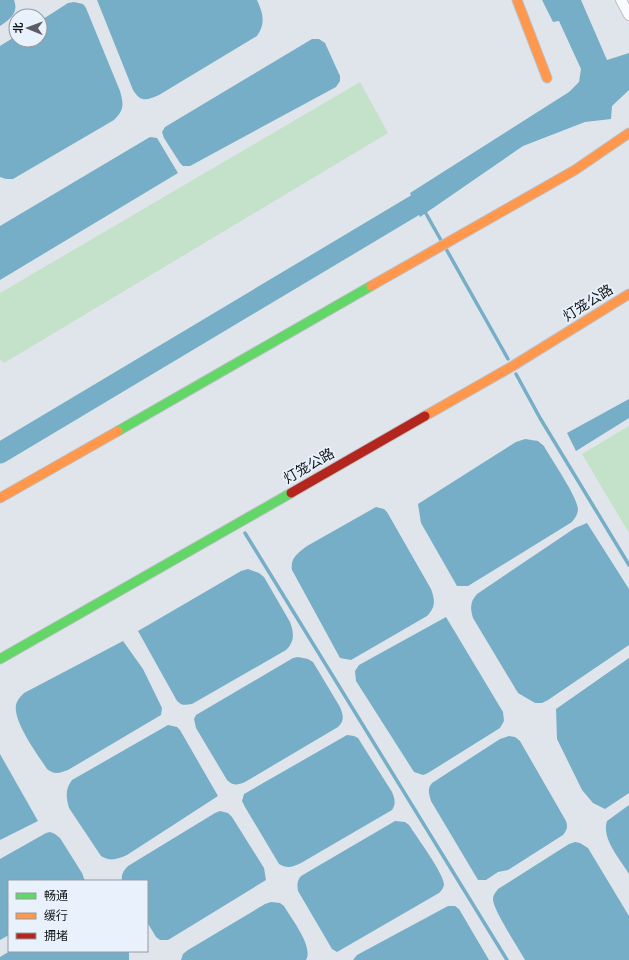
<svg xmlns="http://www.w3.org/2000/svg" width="629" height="960" viewBox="0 0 629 960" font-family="'Nunito Sans','Noto Sans SC',sans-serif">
<rect width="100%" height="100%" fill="#e0e5eb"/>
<path fill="#c4e1c9" d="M 360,82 L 388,133 L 4,363 L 0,359 L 0,293 Z
M 629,426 L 629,533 L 582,454 Z"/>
<path fill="#76aec7" d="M 0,0 L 14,0 C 19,13 10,19 0,26 Z
M 97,0 L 257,0 C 263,13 266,23 257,36 L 159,95 C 147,100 141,103 133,90 Z
M 542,0 L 581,0 L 607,60 L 629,53 L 629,90 L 612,106 L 611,119 L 585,122 L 523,146 L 420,217 L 410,193 L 569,92 L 579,82 L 581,69 L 559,21 L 553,22 Z
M 74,2 L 83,4 L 86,8 L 120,91 C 124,105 124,110 114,120 L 13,179 L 6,179 L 0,177 L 0,46 L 16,36 L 16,40 L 40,40 L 40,21 L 68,3 Z
M 312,39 L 319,39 L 325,43 L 340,76 L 340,81 L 336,87 L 190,166 L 183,166 L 180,163 L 164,138 L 162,132 L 165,127 Z
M 150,137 L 157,138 L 178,173 L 0,280 L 0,226 Z
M 629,399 L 629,418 L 576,451 L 567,433 Z
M 525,439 L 538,441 L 544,446 C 551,459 577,496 578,509 C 578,514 575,518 572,522 L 468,586 L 457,586 L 421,523 L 418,504 L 516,442 Z
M 376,507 L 384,509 L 387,512 L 431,589 C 435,600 436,607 427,616 L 351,660 L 340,658 L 292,570 C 290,558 298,553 307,546 Z
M 587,523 L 629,589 L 629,645 L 548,700 L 542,703 L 535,703 L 518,693 L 473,618 C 470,608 470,602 477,594 L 575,528 Z
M 248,569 L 259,573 L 264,577 L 290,622 C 294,633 295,641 286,650 L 192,704 C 185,705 182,706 177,701 L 138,631 L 241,571 Z
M 446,617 L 503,712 L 504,721 L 500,728 L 428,773 L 423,775 L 414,772 L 356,681 L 355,671 L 359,665 Z
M 123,641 L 143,669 L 162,708 L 161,715 L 68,770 C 60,773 54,775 47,769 C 38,755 13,722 16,705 C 17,700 21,696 24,693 Z
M 298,657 L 308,659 L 313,662 L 340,707 C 343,715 345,720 338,727 L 245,782 C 238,785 233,786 227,780 L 196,728 L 194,719 L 196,715 L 293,658 Z
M 629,658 L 629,793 L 605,809 L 593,803 L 582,790 L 557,739 L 556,709 Z
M 168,725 L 177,727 L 180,730 L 218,796 L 127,855 C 118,859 110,862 101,856 L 69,808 C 66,797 65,789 72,780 Z
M 347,735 L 354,736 L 358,738 L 392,792 C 395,799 396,804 392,810 L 301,863 C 293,867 287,869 279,864 L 245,807 L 242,801 L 244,794 Z
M 509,736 L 515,737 L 520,741 L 566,821 C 568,827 567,830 563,835 L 508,870 L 498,872 L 486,880 L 478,880 L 431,801 C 429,794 427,789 432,783 L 500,739 Z
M 0,754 L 38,821 L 0,840 Z
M 629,805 L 629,874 C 620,859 601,838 607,821 Z
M 220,811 L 228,813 L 232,817 L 264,868 L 266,880 L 173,937 L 168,940 L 160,940 L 156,937 L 147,922 L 147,881 L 122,881 C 121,875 123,871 128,866 L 215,813 Z
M 395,821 L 405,822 L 409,825 C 416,836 445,875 444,885 C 443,889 441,891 439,893 L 337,952 L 332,949 L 298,891 C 297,884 297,881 301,876 Z
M 50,832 L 55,834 L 60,838 L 82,873 L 85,881 L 9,881 L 9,935 L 0,940 L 0,859 L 46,833 Z
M 575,842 L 580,843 L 588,848 L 629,916 L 629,960 L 525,960 C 519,949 494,911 493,900 C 493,895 495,893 498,889 L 569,844 Z
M 271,902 L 280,903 L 284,906 C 291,918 314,947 306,960 L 181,960 L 183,954 L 188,950 L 265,904 Z
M 448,906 L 455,906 L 459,909 L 489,960 L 353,960 L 357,955 Z
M 10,951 L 129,951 L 129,960 L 0,960 L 0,957 Z"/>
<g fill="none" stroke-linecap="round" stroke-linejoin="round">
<path stroke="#76aec7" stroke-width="3.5" d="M 424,210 L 442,242
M 445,247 L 508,359
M 516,374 L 540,418 L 629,565
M 245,533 L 507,960"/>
<path stroke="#76aec7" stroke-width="21" d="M 0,453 L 417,204"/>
<g stroke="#bdc1c5" stroke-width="12">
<path id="street" d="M 621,0 L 629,15"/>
</g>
<g stroke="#bdc1c5" stroke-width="11">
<path id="fast" d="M 118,431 L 371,286
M 0,659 L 291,493"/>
</g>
<g stroke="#bdc1c5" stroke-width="11">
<path id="slow" d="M 517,0 L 547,78
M 371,286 L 575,170 L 629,133
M 425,416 L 511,367 L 629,294
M 0,498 L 118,431"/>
</g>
<g stroke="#bdc1c5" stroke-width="11">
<path id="jam" d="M 291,493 L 425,416"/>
</g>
<use href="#street" stroke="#fafbfc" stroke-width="10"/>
<use href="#fast" stroke="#63d668" stroke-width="9"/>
<use href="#slow" stroke="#ff974d" stroke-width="9"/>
<use href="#jam" stroke="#b3261e" stroke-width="9"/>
</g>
<g text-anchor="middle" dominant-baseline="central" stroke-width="3.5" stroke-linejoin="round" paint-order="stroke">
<g font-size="14" fill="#121518" stroke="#e9f2fc">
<text transform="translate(588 303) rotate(-32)">灯笼公路</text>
<text transform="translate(309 466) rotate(-30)">灯笼公路</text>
</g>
</g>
<rect x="8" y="880" width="140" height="72" fill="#e9f2fc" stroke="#939aa1"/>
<rect x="16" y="893" width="20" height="6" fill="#63d668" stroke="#939aa1"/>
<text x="44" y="900" font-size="12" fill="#121518">畅通</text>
<rect x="16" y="913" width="20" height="6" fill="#ff974d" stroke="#939aa1"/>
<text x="44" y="920" font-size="12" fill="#121518">缓行</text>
<rect x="16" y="933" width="20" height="6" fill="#b3261e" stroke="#939aa1"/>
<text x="44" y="940" font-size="12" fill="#121518">拥堵</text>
<g transform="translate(28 28) rotate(271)"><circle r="19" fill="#e9f2fc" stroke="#939aa1"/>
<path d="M0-3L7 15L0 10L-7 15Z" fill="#5a5e62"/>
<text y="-6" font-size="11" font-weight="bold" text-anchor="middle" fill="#121518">北</text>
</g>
</svg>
